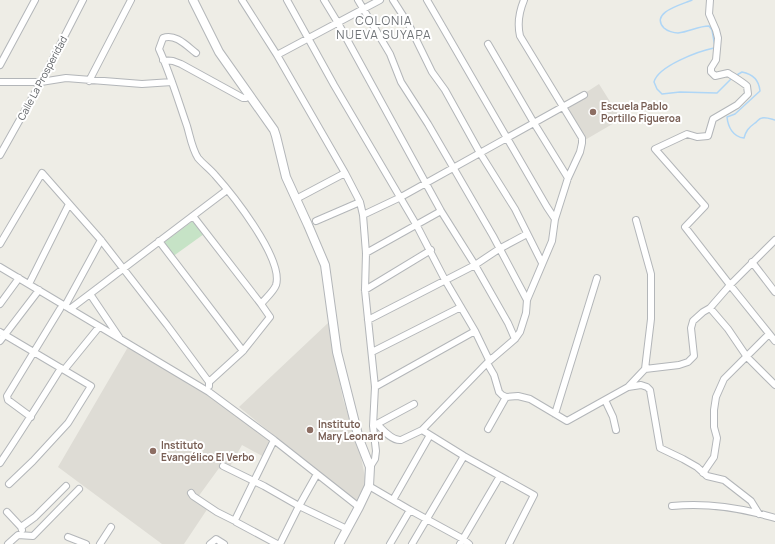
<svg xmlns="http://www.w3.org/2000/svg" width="775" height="544" viewBox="0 0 775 544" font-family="Manrope,sans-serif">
<rect width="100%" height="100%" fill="#eeede6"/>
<path fill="#dedcd5" d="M 599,84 L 621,119 L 585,140 L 565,106 Z
M 328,323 L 343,399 L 360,452 L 365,477 L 364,488 L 357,503 L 239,407 Z
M 128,347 L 206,394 L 272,441 L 264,457 L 242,445 L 229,468 L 222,464 L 198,497 L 210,505 L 184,544 L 162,544 L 58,467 Z"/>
<path fill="#c6e3c6" d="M 194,220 L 204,234 L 172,257 L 162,244 Z"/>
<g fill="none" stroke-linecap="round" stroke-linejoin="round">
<path stroke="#afd6f6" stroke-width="1.5" d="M 692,0 C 684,4 649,12 664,28 C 667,31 674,33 678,33 C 689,32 698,26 709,26 L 712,30 L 715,47 L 714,48 C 699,51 658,66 654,82 L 657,89 L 662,94 L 680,92 L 717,93 L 732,78
M 735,76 L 742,72 C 753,74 759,80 760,91 L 735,114 L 727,117 C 728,127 733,137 744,138 C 746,131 748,128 755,123 C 757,122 759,118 762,118 C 766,117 771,119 775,120"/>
<g stroke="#b3b6b9" stroke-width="8">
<path id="minor" d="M 242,0 L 277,55 L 345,173 L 360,202 L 363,215 L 366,253 L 365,290 L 375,387 L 373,426 L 376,451 L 375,459 L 370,467
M 287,0 L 334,85 L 417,226 L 445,280 L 475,331 L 489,360 L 492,358
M 324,0 L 338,23 L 441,211 L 475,265 L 508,323 L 515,339
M 358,0 L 390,54 L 401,82 L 428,124 L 493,236 L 527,300
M 393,0 L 409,25 L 432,72 L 445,90 L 480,153 L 515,209 L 542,263
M 427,0 L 547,207 L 555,219
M 488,44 L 534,123 L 568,178
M 196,53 C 187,46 175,33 163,38 L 159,49 C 170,73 178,100 187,126 C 190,136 192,149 198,158 C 203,164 210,169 215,175 C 232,194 284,259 276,285 C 274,291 266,298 261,304
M 277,55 L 380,0
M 163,60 L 173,61 L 181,64 L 243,98 L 246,98 L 249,95
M 0,65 L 35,0
M 89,81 L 131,0
M 0,82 L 41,82 L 66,78 L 142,84 L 172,82
M 0,155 L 41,82 L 83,0
M 296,199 L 345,173
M 363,215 L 401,197 L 584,95
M 193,216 L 261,304 L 270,317 L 243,351 L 209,382 L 209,386
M 316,221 L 360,202
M 775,240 L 730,285 L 775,341
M 159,241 L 243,351
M 0,244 L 42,173 L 101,240 L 167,325 L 209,382
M 366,253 L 441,211
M 752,262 L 775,292
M 0,267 L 209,392 L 274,440 L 359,507
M 29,284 L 69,204
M 365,290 L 431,250
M 90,294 L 119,337
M 0,304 L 19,278
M 65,306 L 101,240
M 710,308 L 728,329 L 747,357 L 775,385
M 70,309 L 227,190
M 368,320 L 475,265 L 499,249 L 527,234
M 0,332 L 91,386 L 68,423 L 33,461 L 9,484
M 0,341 L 39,290
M 372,352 L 461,307
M 487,363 L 494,375 L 499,392 L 502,395 L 506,397 L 518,396 L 530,399 L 567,421 L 628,387 L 641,385 L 647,387 L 650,390 L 660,448 L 683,459 L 697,467 L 707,476 L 724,480 L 751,501 L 759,514
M 645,369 L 679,365 L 688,362 L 694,356 L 691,328 L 693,321 L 703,312 L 710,308 L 730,285 L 685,227 L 705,206 L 655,149 L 687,134 L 697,137 L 708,136 L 713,119 L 737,105 L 748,94 L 747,86 C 741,81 734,77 728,73 L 715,76 L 711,72 L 711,68 L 716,60 L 718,38 L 716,30 L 709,14 L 710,0
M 64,370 L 99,327
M 375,387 L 475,331
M 628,387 L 645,369 L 651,319 L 651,274 L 636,220
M 605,400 L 613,417 L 616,430
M 555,414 L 597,278
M 31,417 L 8,400 L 7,396 L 60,309
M 377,424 C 383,430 392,441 401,440 L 422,430 L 487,363 L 515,339 L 520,332 L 526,313 L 527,300 L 552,241 L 555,219 L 568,178 L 580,152 L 582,143 L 582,138 L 520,36 C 517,23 519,12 524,0
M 375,425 L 414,404
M 488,429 L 506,397
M 422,430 L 464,456 L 534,495 L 509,544
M 274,440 L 235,520 L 236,522 L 277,544
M 0,463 C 21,432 41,400 61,368
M 223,466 L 264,486 L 299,506 L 347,529
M 703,473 L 714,457 L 717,438 L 714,427 L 714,410 L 716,397 L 724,379 L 769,334
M 369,486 L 410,510 L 463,539 L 469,544
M 191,493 L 193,496 L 217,512 L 235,521
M 393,500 L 430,435
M 672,506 C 701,503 728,506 757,513 C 763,515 769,516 775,518
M 7,512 L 21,527 L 22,530
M 21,527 L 35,517 L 66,486
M 68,537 L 86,544
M 8,544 L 18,535 L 33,536 L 79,489
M 100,544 L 111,527
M 210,544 L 216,539 L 224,544
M 280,544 L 299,506 L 317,474
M 390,544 L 410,510
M 412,544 L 464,456
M 460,544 L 500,476"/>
</g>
<g stroke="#b3b6b9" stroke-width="10">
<path id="tertiary" d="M 193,0 L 219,52 L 274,130 L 276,136 L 286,177 L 308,225 L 325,265 L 337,352 L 359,439 L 370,467 L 369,486 L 359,507 L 339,544"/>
</g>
<use href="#minor" stroke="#fff" stroke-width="6"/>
<use href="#tertiary" stroke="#fff" stroke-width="8"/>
</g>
<g fill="#8d6e63" stroke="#fff" stroke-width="1.5">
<circle cx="593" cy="112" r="4"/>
<circle cx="310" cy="430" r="4"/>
<circle cx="153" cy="451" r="4"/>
</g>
<g text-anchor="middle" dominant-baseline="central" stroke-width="4" stroke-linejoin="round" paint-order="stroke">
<g font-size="10" fill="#5e6165" stroke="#fff">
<text transform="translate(42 78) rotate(-62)">Calle La Prosperidad</text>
</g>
<g font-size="10" font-weight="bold" fill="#785e54" stroke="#fff" text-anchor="start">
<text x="601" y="106">Escuela Pablo<tspan x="601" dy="12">Portillo Figueroa</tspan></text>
<text x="318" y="424">Instituto<tspan x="318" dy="12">Mary Leonard</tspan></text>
<text x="161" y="445">Instituto<tspan x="161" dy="12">Evangélico El Verbo</tspan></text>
</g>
<g font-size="12" letter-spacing="1" fill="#6f7377" stroke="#fff">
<text x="384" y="20">COLONIA<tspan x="384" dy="14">NUEVA SUYAPA</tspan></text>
</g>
</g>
</svg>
